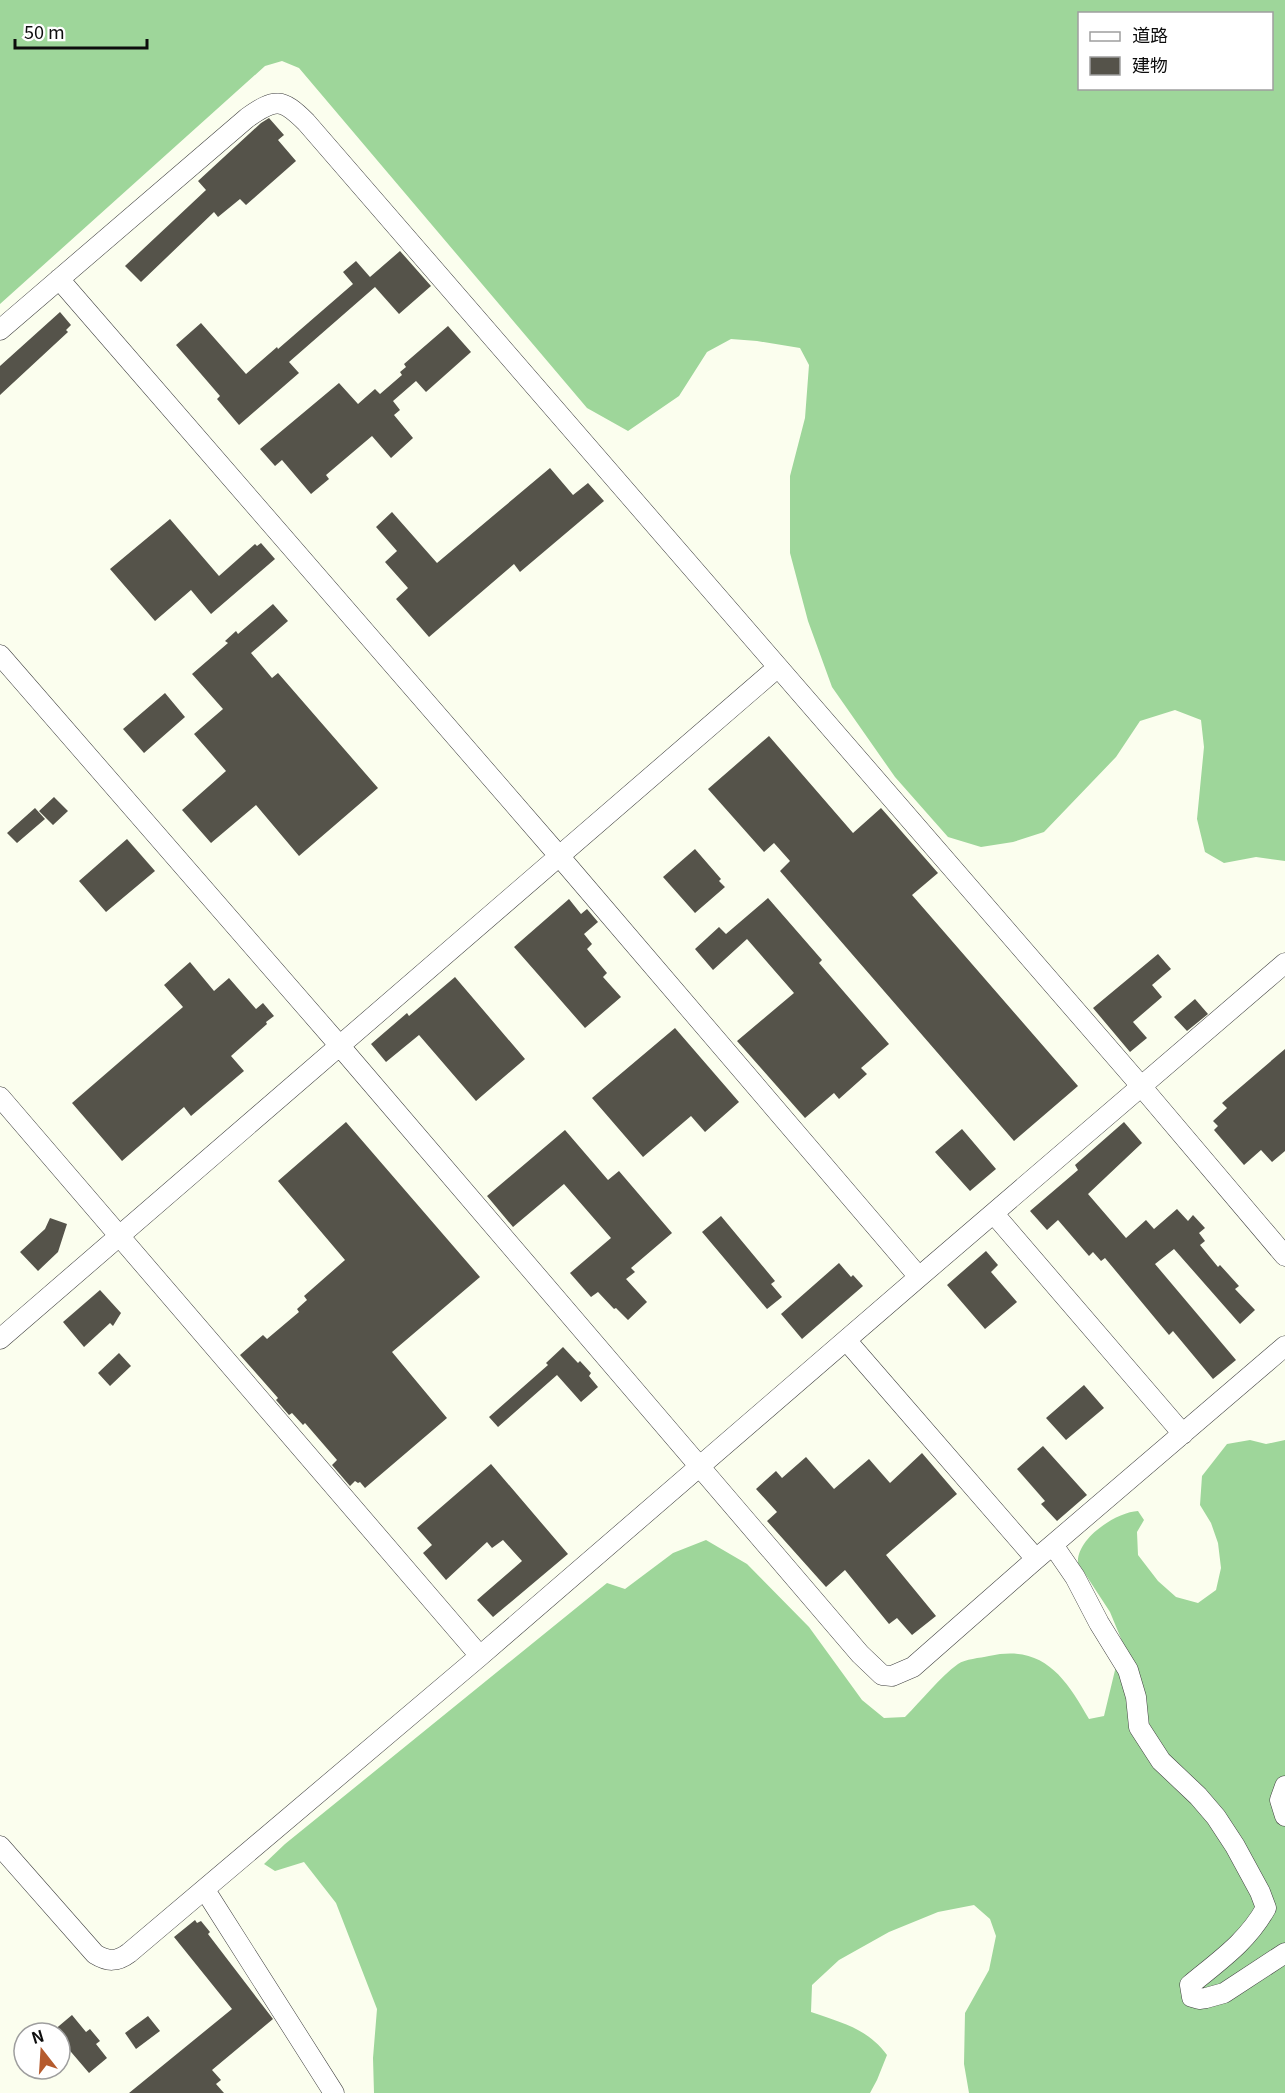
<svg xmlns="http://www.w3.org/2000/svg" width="1285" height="2093" viewBox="0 0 1285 2093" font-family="Georgia,'Noto Sans JP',serif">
<rect width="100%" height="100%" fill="#fbfeee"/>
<path fill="#9ed69a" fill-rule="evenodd" d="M 0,0 L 1285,0 L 1285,861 L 1256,857 L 1224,863 L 1205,852 L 1197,819 L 1204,747 L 1201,720 L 1175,710 L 1140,721 L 1116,757 L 1044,832 L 1013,842 L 981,847 L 948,837 L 895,777 L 832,687 L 808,621 L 790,553 L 790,476 L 805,418 L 809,365 L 800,348 L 757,341 L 731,339 L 707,352 L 679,396 L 628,431 L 587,408 L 299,68 L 282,61 L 265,66 L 0,304 ZM 1080,14 L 1272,14 L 1272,88 L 1080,88 Z
M 1250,1440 L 1266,1444 L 1285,1440 L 1285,2093 L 969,2093 L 964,2064 L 965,2013 L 989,1970 L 996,1936 L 990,1919 L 974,1905 L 938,1912 L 889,1932 L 839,1960 L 812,1985 L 811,2012 C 842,2023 867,2028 887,2055 L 877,2080 L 870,2093 L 374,2093 L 373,2058 L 377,2009 L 336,1903 L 304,1862 L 275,1871 L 264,1864 L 285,1844 L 607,1583 L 625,1589 L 673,1553 L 706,1540 L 747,1564 L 809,1627 L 862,1700 L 884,1718 L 905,1717 C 921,1701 940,1677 958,1664 C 965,1659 980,1658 989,1656 C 1043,1644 1065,1677 1089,1719 L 1104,1716 L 1122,1641 L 1110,1612 L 1078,1563 C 1076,1539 1116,1512 1138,1511 L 1144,1520 L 1137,1532 L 1138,1555 L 1158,1581 L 1176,1597 L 1198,1603 L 1216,1590 L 1221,1568 L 1218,1543 L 1211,1523 L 1200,1505 L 1202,1476 L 1227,1444 Z"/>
<path fill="#55534a" d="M 269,118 L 284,135 L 278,140 L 296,161 L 246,205 L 240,199 L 218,217 L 214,212 L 141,282 L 125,266 L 206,190 L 198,181 L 261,123 Z
M 400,251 L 431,286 L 399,314 L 375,287 L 289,362 L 299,373 L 239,425 L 217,399 L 220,396 L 176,345 L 201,323 L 246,374 L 277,347 L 278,349 L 353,284 L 343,272 L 356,261 L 370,277 Z
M 60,312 L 71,325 L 66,330 L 68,332 L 0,395 L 0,366 Z
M 448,326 L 471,352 L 426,392 L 416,381 L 393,401 L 400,410 L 394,415 L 413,438 L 391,458 L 372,436 L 326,475 L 329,479 L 311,494 L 282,460 L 275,466 L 260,449 L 339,383 L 358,404 L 375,389 L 380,394 L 402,375 L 400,372 L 406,367 L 404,364 Z
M 550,468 L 573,495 L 588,483 L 604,501 L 520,572 L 514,564 L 429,637 L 396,599 L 408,588 L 385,562 L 397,551 L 376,527 L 392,512 L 437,563 Z
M 170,519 L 219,576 L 255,544 L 257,546 L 261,543 L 275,559 L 211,614 L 191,590 L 155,621 L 110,569 Z
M 273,604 L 288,621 L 251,653 L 272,678 L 278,673 L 378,788 L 299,856 L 256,805 L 211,843 L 182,810 L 226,771 L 194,734 L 223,709 L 192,674 L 228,643 L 225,641 L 236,631 L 238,634 Z
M 165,693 L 185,717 L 144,753 L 123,729 Z
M 769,736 L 853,833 L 881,808 L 938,873 L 912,895 L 1078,1086 L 1014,1141 L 780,871 L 790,861 L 774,843 L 764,852 L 708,789 Z
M 54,797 L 68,811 L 53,825 L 39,811 Z
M 35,808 L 45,819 L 17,843 L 7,833 Z
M 127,839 L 155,871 L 106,912 L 79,881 Z
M 695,849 L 721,879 L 719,881 L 725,887 L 695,913 L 663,877 Z
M 768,898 L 822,960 L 819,963 L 889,1044 L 861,1068 L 867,1074 L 839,1099 L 834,1093 L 805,1118 L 737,1041 L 794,993 L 747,939 L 713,970 L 695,949 L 719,927 L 726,934 Z
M 569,899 L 581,914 L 587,909 L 598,922 L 584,934 L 592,944 L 587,949 L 607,973 L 603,977 L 621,997 L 585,1028 L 514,947 Z
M 1158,954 L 1171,969 L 1152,985 L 1162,997 L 1133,1022 L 1147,1038 L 1130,1052 L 1093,1008 Z
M 190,962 L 214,991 L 229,978 L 256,1009 L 263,1003 L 274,1016 L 266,1022 L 267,1024 L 231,1056 L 244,1071 L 191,1116 L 184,1107 L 122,1161 L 72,1103 L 183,1007 L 164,985 Z
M 455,977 L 525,1059 L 476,1101 L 419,1035 L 386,1062 L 371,1044 L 407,1013 L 409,1016 Z
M 1195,999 L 1208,1014 L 1187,1031 L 1174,1017 Z
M 675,1028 L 739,1102 L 705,1132 L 691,1116 L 643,1157 L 592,1098 Z
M 1285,1049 L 1285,1151 L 1272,1162 L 1261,1150 L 1244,1165 L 1214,1130 L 1218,1126 L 1213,1121 L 1227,1108 L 1222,1103 Z
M 346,1122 L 480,1277 L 392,1352 L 447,1418 L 365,1488 L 360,1482 L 358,1483 L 355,1481 L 350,1486 L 332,1465 L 337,1460 L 305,1423 L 303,1425 L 292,1413 L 289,1415 L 276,1400 L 278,1398 L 240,1355 L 263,1335 L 267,1339 L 299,1312 L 297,1309 L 307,1300 L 304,1296 L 345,1260 L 278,1181 Z
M 1124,1122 L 1142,1143 L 1088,1194 L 1126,1238 L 1146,1220 L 1154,1229 L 1177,1209 L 1188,1221 L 1193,1215 L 1205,1228 L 1199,1233 L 1205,1241 L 1200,1245 L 1218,1267 L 1220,1265 L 1239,1286 L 1235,1289 L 1255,1310 L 1240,1324 L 1174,1249 L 1155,1264 L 1236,1360 L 1213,1379 L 1173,1331 L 1169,1335 L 1105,1258 L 1101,1261 L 1093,1252 L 1089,1256 L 1058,1220 L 1047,1230 L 1030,1211 L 1078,1170 L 1075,1165 Z
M 962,1129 L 996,1169 L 970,1191 L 935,1152 Z
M 565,1130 L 608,1180 L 619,1171 L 672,1233 L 631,1268 L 635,1272 L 626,1279 L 647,1302 L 628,1320 L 616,1308 L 614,1309 L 598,1292 L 591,1297 L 570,1273 L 611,1238 L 564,1184 L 513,1227 L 487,1196 Z
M 721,1216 L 775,1281 L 771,1284 L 782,1297 L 767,1309 L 702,1232 Z
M 50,1218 L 67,1224 L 58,1252 L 38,1271 L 20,1252 L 45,1229 Z
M 986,1251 L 998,1265 L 991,1272 L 1017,1302 L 985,1329 L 947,1285 Z
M 839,1263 L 851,1277 L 853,1275 L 863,1286 L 802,1339 L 781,1314 Z
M 100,1290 L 121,1313 L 113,1326 L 110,1323 L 84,1347 L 63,1322 Z
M 563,1347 L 578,1363 L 580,1361 L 591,1373 L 589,1376 L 598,1387 L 581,1402 L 557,1375 L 498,1427 L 489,1417 L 548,1365 L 546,1363 Z
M 119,1353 L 131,1366 L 110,1386 L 98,1373 Z
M 1084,1385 L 1104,1408 L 1066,1440 L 1046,1418 Z
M 1043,1446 L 1087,1495 L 1057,1521 L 1041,1504 L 1045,1501 L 1017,1469 Z
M 922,1453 L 957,1494 L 886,1555 L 936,1616 L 912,1635 L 897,1618 L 889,1624 L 845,1570 L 826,1587 L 767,1521 L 777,1512 L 756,1489 L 776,1471 L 782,1478 L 806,1457 L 834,1489 L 869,1459 L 890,1483 Z
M 491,1464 L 568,1554 L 493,1617 L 477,1600 L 522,1561 L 503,1540 L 492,1548 L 487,1542 L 446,1580 L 423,1553 L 432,1545 L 417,1528 Z
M 195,1920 L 197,1923 L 201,1921 L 210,1932 L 208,1934 L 273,2019 L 212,2070 L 221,2080 L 216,2084 L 224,2093 L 129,2093 L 232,2009 L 174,1937 Z
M 72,2015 L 86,2032 L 90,2029 L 100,2041 L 96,2044 L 107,2058 L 89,2073 L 60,2039 L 60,2033 L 55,2033 L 53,2031 Z
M 148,2016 L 160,2031 L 136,2049 L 125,2033 Z"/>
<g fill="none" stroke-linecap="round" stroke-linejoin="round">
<g stroke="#404040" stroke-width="21">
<path id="minor" d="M 59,279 L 560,857 L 919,1277
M 0,330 L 247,118 C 275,98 282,98 306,122 L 1141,1086 L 1285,1256
M 0,655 L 339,1045 L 860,1654 L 882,1675 L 892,1676 L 913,1667 L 1036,1559 L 1285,1346
M 0,1097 L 480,1656
M 994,1214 L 1183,1434
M 0,1339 L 777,668
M 846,1340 L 1036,1559
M 1053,1545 L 1075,1577 L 1099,1623 L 1128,1670 L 1136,1697 L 1139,1727 L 1161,1761 L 1198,1796 L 1216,1817 L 1235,1846 L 1260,1892 L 1266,1908 C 1247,1942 1220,1960 1190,1985 L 1192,1997 L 1199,1999 L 1206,1998 L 1224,1993 L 1285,1953
M 1285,1786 L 1280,1800 L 1285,1816
M 0,1846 L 95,1954 C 108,1962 117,1962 129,1953 L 480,1656 L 919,1277 L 1285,963
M 205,1890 L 334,2093"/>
</g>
<use href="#minor" stroke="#fff" stroke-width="20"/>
</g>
<rect x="1078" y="12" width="195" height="78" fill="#ffffff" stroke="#9e9e9e" stroke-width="1.5"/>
<rect x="1090" y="32" width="30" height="9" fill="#ffffff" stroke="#9e9e9e" stroke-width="1.5"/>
<text x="1132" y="42" font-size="18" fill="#0d0d0d">道路</text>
<rect x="1090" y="57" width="30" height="18" fill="#55534a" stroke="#9e9e9e" stroke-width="1.5"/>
<text x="1132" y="72" font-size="18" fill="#0d0d0d">建物</text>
<g transform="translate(42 2051) rotate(343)"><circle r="28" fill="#ffffff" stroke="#9e9e9e" stroke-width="1.5"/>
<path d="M0-4.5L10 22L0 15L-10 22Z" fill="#b55b2d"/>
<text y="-9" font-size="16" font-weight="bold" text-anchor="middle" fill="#0d0d0d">N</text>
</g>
<path d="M15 39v9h132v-9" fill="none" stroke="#0d0d0d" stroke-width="3"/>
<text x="24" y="39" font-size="18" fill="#0d0d0d" stroke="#ffffff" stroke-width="4.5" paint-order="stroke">50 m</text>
</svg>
